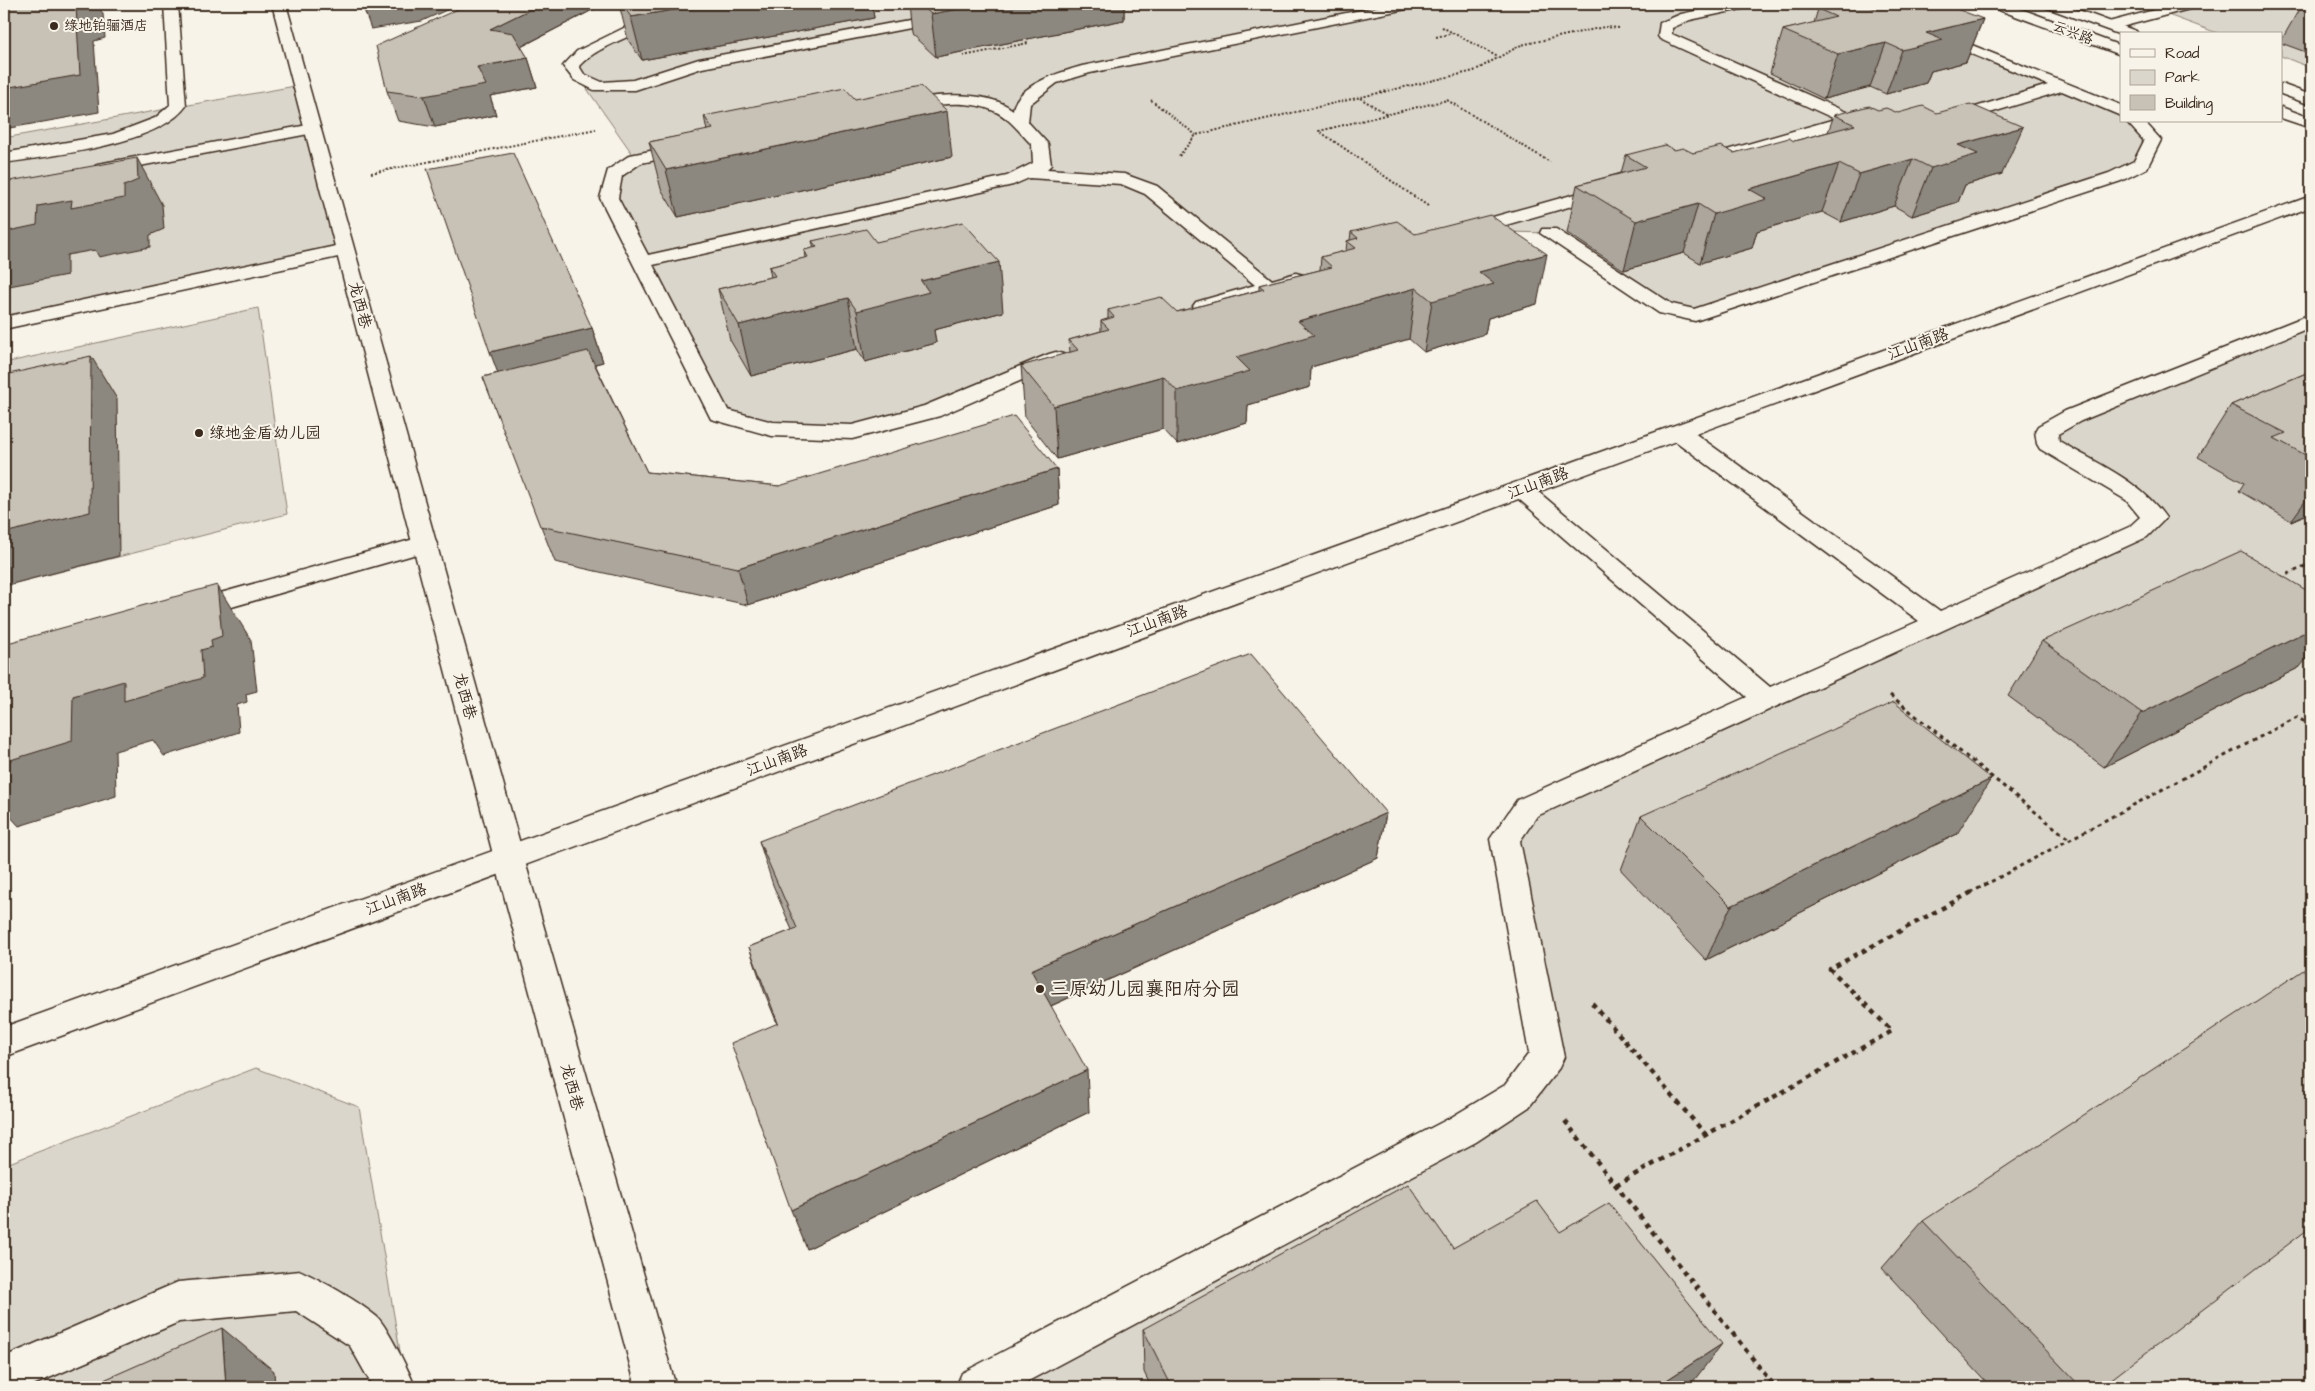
<svg xmlns="http://www.w3.org/2000/svg" width="2315" height="1391" viewBox="0 0 2315 1391" font-family="'Architects Daughter','LXGW WenKai TC',sans-serif">
<rect width="100%" height="100%" fill="#f7f3e8"/>
<filter id="ink" filterUnits="userSpaceOnUse"><feTurbulence type="fractalNoise" baseFrequency=".02" numOctaves="2"/><feDisplacementMap in="SourceGraphic" scale="10" xChannelSelector="R" yChannelSelector="G"/><feConvolveMatrix kernelMatrix="1 2 1 2 8 2 1 2 1" color-interpolation-filters="sRGB"/></filter>
<g filter="url(#ink)">
<path fill="#dbd6cb" stroke="#8b8074" d="M 667,4 L 1860,4 L 2121,111 L 2121,121 L 2134,121 L 2153,140 L 2141,164 L 1695,315 L 1666,309 L 1549,233 L 1465,231 L 1133,326 L 932,411 L 852,432 L 772,429 L 719,414 L 609,198 L 614,174 L 636,159 L 571,66 Z
M 2138,4 L 2311,4 L 2311,68 L 2281,56 L 2281,34 L 2220,34 Z
M 301,85 L 345,250 L 4,323 L 4,138 Z
M 258,308 L 287,514 L 4,586 L 4,363 Z
M 2311,320 L 2311,1387 L 976,1387 L 1463,1130 L 1547,1057 L 1505,839 L 1527,808 L 2154,518 L 2048,444 L 2073,416 Z
M 256,1068 L 359,1107 L 406,1387 L 4,1387 L 4,1165 Z"/>
<g fill="none" stroke-linecap="round" stroke-linejoin="round">
<g stroke="#3b2a1e" stroke-width="3">
<path id="service" d="M 164,4 L 178,4 L 186,106 C 159,145 49,156 4,163 L 4,153 L 113,134 L 155,118 L 170,105 Z
M 658,4 L 674,4 C 651,36 604,39 579,66 L 584,74 L 602,82 L 633,80 L 699,59 L 946,13 L 953,17 L 946,21 L 702,68 L 635,90 L 594,90 L 574,80 L 563,66 L 577,51 L 630,25 Z
M 1391,4 L 1418,4 L 1411,8 L 1090,73 L 1057,83 L 1030,104 L 1028,122 L 1048,144 L 1051,165 L 1047,169 L 1124,174 L 1157,186 L 1272,280 L 1296,273 L 1303,275 L 1306,279 L 1303,283 L 1210,310 L 1196,310 L 1193,306 L 1196,302 L 1255,285 L 1145,194 L 1121,184 L 1029,178 L 1013,185 L 653,265 L 728,410 L 773,422 L 852,425 L 924,406 L 1049,354 L 1056,352 L 1063,354 L 1066,358 L 1063,362 L 940,416 L 852,439 L 772,436 L 711,419 L 600,198 L 608,170 L 630,155 L 690,143 L 696,144 L 698,148 L 696,152 L 641,163 L 622,176 L 618,198 L 648,255 L 1007,176 L 1033,163 L 1032,145 C 1021,134 1009,117 994,111 C 968,98 926,105 898,111 L 890,106 L 892,103 C 924,95 986,88 1013,110 C 1016,85 1061,72 1082,66 Z
M 1728,4 L 1753,4 L 1751,7 L 1690,20 L 1672,28 L 1672,34 L 1853,115 L 1872,117 L 1874,120 L 1872,123 L 1851,125 L 1718,164 L 1706,164 L 1703,160 L 1706,156 L 1835,119 L 1660,39 L 1658,36 L 1660,23 L 1681,14 Z
M 2177,4 L 2199,4 L 2197,7 L 2110,30 L 2103,26 L 2105,23 Z
M 1937,31 L 2121,105 L 2121,116 L 2062,91 L 1960,122 L 1940,120 L 1938,117 L 1940,114 L 1959,112 L 2048,85 L 1932,38 L 1930,35 L 1932,32 Z
M 2126,121 L 2144,121 L 2161,140 L 2147,168 L 2121,181 L 1695,321 L 1659,313 L 1540,233 L 1542,229 L 1556,229 L 1672,304 L 1694,309 L 2109,173 L 2134,161 L 2144,141 Z
M 313,124 L 319,126 L 321,129 L 319,132 L 103,173 L 97,172 L 94,168 L 97,164 L 103,163 Z
M 1611,184 L 1617,185 L 1620,189 L 1617,193 L 1464,237 L 1457,235 L 1455,231 L 1457,227 Z
M 345,244 L 352,246 L 354,250 L 352,254 L 4,329 L 4,317 Z
M 2311,314 L 2311,327 L 2081,421 L 2058,434 L 2059,441 C 2096,463 2141,481 2166,518 L 2147,537 L 1537,816 L 1520,841 L 1564,1057 L 1559,1068 L 1529,1107 L 1476,1142 L 1017,1387 L 956,1387 L 962,1373 L 1450,1118 L 1505,1085 L 1529,1053 L 1490,839 L 1517,800 L 1747,697 L 1513,494 L 1509,489 L 1513,484 L 1521,482 L 1529,484 L 1770,687 L 1919,621 L 1670,437 L 1667,432 L 1670,427 L 1678,425 L 1686,427 L 1940,611 L 2129,527 L 2140,517 L 2126,500 L 2040,449 L 2037,444 L 2035,431 L 2038,426 L 2065,411 Z
M 425,536 L 434,539 L 437,544 L 434,549 L 190,619 L 181,616 L 177,610 L 181,604 Z
M 301,1271 C 323,1281 358,1301 377,1317 C 387,1326 410,1373 415,1387 L 373,1387 L 350,1346 L 296,1311 L 179,1322 L 28,1387 L 4,1387 L 4,1357 L 178,1282 Z"/>
</g>
<g stroke="#3b2a1e" stroke-width="3">
<path id="minor" d="M 272,4 L 286,4 L 524,858 L 676,1387 L 636,1387 L 494,858 Z"/>
</g>
<g stroke="#3b2a1e" stroke-width="3">
<path id="tertiary" d="M 1989,4 L 2008,4 L 2121,46 L 2121,55 L 1991,7 Z
M 2043,4 L 2062,4 L 2136,31 L 2138,34 L 2121,35 L 2045,7 Z
M 2281,84 L 2311,95 L 2311,105 L 2281,94 Z
M 2281,107 L 2311,118 L 2311,128 L 2281,118 Z
M 2311,196 L 2311,207 L 4,1057 L 4,1027 Z"/>
</g>
<path stroke="#3b2a1e" stroke-width="2" stroke-dasharray="2 2" stroke-linecap="butt" d="M 1442,27 L 1498,57
M 1436,37 L 1453,33
M 963,56 L 1028,43
M 1360,98 L 1387,114
M 1151,100 L 1196,135
M 1179,156 L 1196,135 L 1474,71 L 1521,45 L 1604,27 L 1621,28
M 371,173 L 596,129
M 1428,206 L 1319,131 L 1447,100 L 1550,162"/>
<path stroke="#3b2a1e" stroke-width="3" stroke-dasharray="4 4" stroke-linecap="butt" d="M 2280,578 L 2311,563
M 1890,695 L 2069,839
M 1970,893 L 2297,717 L 2311,726"/>
<path stroke="#3b2a1e" stroke-width="4.5" stroke-dasharray="5 5" stroke-linecap="butt" d="M 1592,1003 L 1706,1135
M 1565,1121 L 1775,1387
M 1616,1185 L 1892,1031 L 1830,969 L 1972,892"/>
<use href="#service" fill="#f7f3e8" fill-rule="evenodd"/>
<use href="#minor" fill="#f7f3e8" fill-rule="evenodd"/>
<use href="#tertiary" fill="#f7f3e8" fill-rule="evenodd"/>
</g>
<path fill="#aca69d" stroke="#3b2a1e" d="M 469,4 L 604,4 L 521,47 L 528,58 L 537,87 L 490,96 L 496,115 L 435,127 L 398,121 L 387,91 Z
M 619,4 L 872,4 L 874,18 L 642,60 L 628,40 Z
M 907,4 L 1124,4 L 1124,20 L 936,57 L 910,33 Z
M 1562,4 L 1593,4 L 1571,8 Z
M 2302,4 L 2311,4 L 2311,54 L 2281,43 L 2281,41 Z
M 1857,6 L 1874,8 L 1908,8 L 1983,19 L 1966,62 L 1931,71 L 1926,83 L 1886,94 L 1870,87 L 1824,99 L 1770,73 L 1783,30 L 1814,23 L 1818,9 Z
M 855,99 L 952,157 L 678,217 L 661,189 L 649,142 L 707,131 L 704,116 Z
M 1834,115 L 2002,174 L 1965,185 L 1958,202 L 1912,216 L 1894,206 L 1841,222 L 1822,212 L 1757,231 L 1752,248 L 1700,263 L 1684,253 L 1624,270 L 1567,233 L 1577,185 L 1621,173 L 1626,155 L 1674,150 L 1693,153 L 1734,153 L 1794,141 L 1828,132 Z
M 1351,232 L 1415,234 L 1537,304 L 1488,318 L 1485,334 L 1424,352 L 1409,339 L 1311,367 L 1310,387 L 1248,405 L 1247,423 L 1177,444 L 1163,429 L 1057,459 L 1025,418 L 1021,366 L 1070,353 L 1069,340 L 1101,331 L 1101,321 L 1108,319 L 1108,310 L 1177,312 L 1259,290 L 1259,285 L 1320,270 L 1321,257 L 1346,251 L 1347,241 L 1350,240 Z
M 812,241 L 876,242 L 1003,312 L 934,330 L 936,343 L 865,362 L 857,349 L 751,376 L 730,340 L 718,289 L 771,277 L 769,267 L 805,258 L 804,250 L 814,248 Z
M 592,328 L 603,362 L 595,364 L 647,472 L 779,486 L 1057,469 L 1059,505 L 748,605 L 555,562 L 483,377 L 498,373 Z
M 2311,371 L 2311,512 L 2291,521 L 2239,491 L 2244,483 L 2198,457 L 2231,405 Z
M 2042,641 L 2300,667 L 2104,767 L 2008,696 Z
M 1386,813 L 1378,858 L 1051,1006 L 1089,1112 L 807,1249 L 777,1023 L 764,991 L 749,947 L 792,930 L 773,885 L 759,841 Z
M 1641,816 L 1957,834 L 1706,960 L 1621,870 Z
M 1923,1221 L 2101,1387 L 1991,1387 L 1882,1268 Z
M 1560,1232 L 1690,1386 L 1689,1387 L 1151,1387 L 1144,1372 L 1143,1329 L 1453,1248 Z"/>
<path fill="#8c877f" stroke="#3b2a1e" d="M 85,4 L 97,4 L 103,14 L 105,38 L 94,41 L 99,112 L 4,129 L 4,88 L 77,6 Z
M 362,4 L 460,4 L 422,21 L 371,29 Z
M 541,4 L 604,4 L 499,58 L 490,29 Z
M 709,4 L 872,4 L 874,18 L 642,60 L 631,17 Z
M 985,4 L 1124,4 L 1124,20 L 936,57 L 931,14 Z
M 1572,4 L 1593,4 L 1571,8 Z
M 1983,19 L 1966,62 L 1931,71 L 1926,83 L 1886,94 L 1902,50 L 1926,33 Z
M 1886,43 L 1870,87 L 1824,99 L 1838,54 Z
M 528,58 L 537,87 L 490,96 L 496,115 L 435,127 L 424,96 L 477,67 Z
M 947,111 L 952,157 L 678,217 L 666,170 Z
M 2023,127 L 2002,174 L 1965,185 L 1958,202 L 1912,216 L 1931,168 L 1958,145 Z
M 137,158 L 162,205 L 164,229 L 150,235 L 150,247 L 99,257 L 95,250 L 67,255 L 67,275 L 4,287 L 4,232 L 38,206 L 124,186 Z
M 1913,159 L 1894,206 L 1841,222 L 1859,174 Z
M 1839,164 L 1822,212 L 1757,231 L 1752,248 L 1700,263 L 1714,214 L 1749,189 Z
M 1698,204 L 1684,253 L 1624,270 L 1636,221 Z
M 1547,254 L 1537,304 L 1488,318 L 1485,334 L 1424,352 L 1432,301 L 1479,272 Z
M 999,262 L 1003,312 L 934,330 L 936,343 L 865,362 L 857,311 L 921,281 Z
M 1416,288 L 1409,339 L 1311,367 L 1310,387 L 1248,405 L 1247,423 L 1177,444 L 1177,391 L 1298,321 Z
M 848,298 L 857,349 L 751,376 L 739,325 Z
M 592,328 L 603,362 L 503,387 L 490,352 Z
M 91,356 L 117,399 L 119,556 L 4,586 L 4,533 Z
M 1163,376 L 1163,429 L 1057,459 L 1054,406 Z
M 1057,469 L 1059,505 L 748,605 L 738,568 Z
M 2311,493 L 2311,512 L 2291,521 Z
M 217,585 L 251,640 L 257,691 L 246,694 L 247,702 L 237,705 L 239,732 L 164,756 L 153,740 L 115,751 L 116,796 L 19,826 L 8,814 L 4,815 L 4,762 L 73,696 L 201,650 L 211,640 Z
M 2311,629 L 2311,653 L 2300,667 L 2104,767 L 2142,713 Z
M 1991,779 L 1957,834 L 1706,960 L 1731,906 Z
M 1386,813 L 1378,858 L 1035,1013 L 1031,970 Z
M 1087,1070 L 1089,1112 L 807,1249 L 791,1210 Z
M 222,1328 L 274,1371 L 275,1387 L 226,1387 Z
M 1722,1344 L 1689,1387 L 1656,1387 Z"/>
<path fill="#c8c1b6" stroke="#3b2a1e" d="M 4,4 L 85,4 L 76,6 L 80,75 L 4,88 Z
M 469,4 L 541,4 L 490,29 L 513,33 L 528,58 L 477,67 L 486,85 L 424,96 L 387,91 L 376,46 Z
M 622,4 L 709,4 L 631,17 Z
M 920,4 L 985,4 L 931,14 Z
M 1843,4 L 1852,4 L 1857,6 L 1864,4 L 1874,8 L 1893,4 L 1898,4 L 1908,8 L 1927,4 L 1944,4 L 1983,19 L 1926,33 L 1943,40 L 1902,50 L 1886,43 L 1838,54 L 1783,30 L 1836,17 L 1818,9 Z
M 921,86 L 947,111 L 666,170 L 649,142 L 713,129 L 704,116 L 845,88 L 855,99 Z
M 1970,104 L 2023,127 L 1958,145 L 1978,154 L 1931,168 L 1913,159 L 1859,174 L 1839,164 L 1749,189 L 1767,199 L 1714,214 L 1698,204 L 1636,221 L 1577,185 L 1646,167 L 1626,155 L 1665,145 L 1674,150 L 1683,148 L 1693,153 L 1721,146 L 1734,153 L 1789,138 L 1794,141 L 1855,125 L 1834,115 L 1869,106 L 1878,110 L 1886,108 L 1898,113 L 1923,106 L 1937,113 Z
M 513,153 L 592,328 L 490,352 L 427,169 Z
M 137,158 L 138,180 L 124,186 L 124,198 L 71,208 L 72,200 L 38,206 L 37,225 L 4,232 L 4,182 Z
M 1490,215 L 1547,254 L 1479,272 L 1494,284 L 1432,301 L 1416,288 L 1298,321 L 1314,335 L 1236,357 L 1250,371 L 1177,391 L 1163,376 L 1054,406 L 1021,366 L 1078,350 L 1069,340 L 1109,329 L 1101,321 L 1114,317 L 1108,310 L 1161,297 L 1177,312 L 1264,289 L 1259,285 L 1332,267 L 1321,257 L 1356,248 L 1347,241 L 1358,238 L 1351,232 L 1397,221 L 1415,234 Z
M 963,222 L 999,262 L 921,281 L 929,292 L 857,311 L 848,298 L 739,325 L 718,289 L 775,276 L 769,267 L 808,257 L 804,250 L 817,247 L 812,241 L 866,229 L 876,242 Z
M 588,351 L 647,472 L 779,486 L 1014,416 L 1057,469 L 738,568 L 540,526 L 483,377 Z
M 91,356 L 90,512 L 4,533 L 4,375 Z
M 2311,371 L 2311,458 L 2274,438 L 2286,433 L 2231,405 Z
M 2241,551 L 2311,593 L 2311,629 L 2142,713 L 2042,641 Z
M 217,585 L 222,636 L 211,640 L 212,647 L 201,650 L 203,678 L 124,701 L 124,681 L 73,696 L 72,741 L 4,762 L 4,644 Z
M 1251,654 L 1386,813 L 1031,970 L 1087,1070 L 791,1210 L 731,1043 L 778,1023 L 749,947 L 797,928 L 759,841 Z
M 1894,702 L 1991,779 L 1731,906 L 1641,816 Z
M 2311,965 L 2311,1227 L 2101,1387 L 2081,1387 L 1923,1221 Z
M 1408,1184 L 1453,1248 L 1537,1201 L 1560,1232 L 1609,1203 L 1722,1344 L 1656,1387 L 1172,1387 L 1143,1329 Z
M 222,1328 L 226,1387 L 88,1387 Z"/>
</g>
<g fill="#3b2a1e" stroke="#f7f3e8" stroke-width="2">
<circle cx="54" cy="26" r="5"/>
<circle cx="199" cy="433" r="5"/>
<circle cx="1040" cy="989" r="5"/>
</g>
<g text-anchor="middle" dominant-baseline="central" stroke-width="4" stroke-linejoin="round" paint-order="stroke">
<g font-size="14" fill="#3b2a1e" stroke="#f7f3e8" text-anchor="start">
<text x="64" y="26">绿地铂骊酒店</text>
</g>
<g font-size="14" fill="#3b2a1e" stroke="#f7f3e8">
<text transform="translate(2073 33) rotate(21)">云兴路</text>
</g>
<g font-size="16" fill="#3b2a1e" stroke="#f7f3e8">
<text transform="translate(360 305) rotate(75)">龙西巷</text>
<text transform="translate(1918 344) rotate(-20)">江山南路</text>
<text transform="translate(1538 483) rotate(-20)">江山南路</text>
<text transform="translate(1157 621) rotate(-20)">江山南路</text>
<text transform="translate(465 696) rotate(75)">龙西巷</text>
<text transform="translate(777 760) rotate(-20)">江山南路</text>
<text transform="translate(396 899) rotate(-20)">江山南路</text>
<text transform="translate(572 1087) rotate(75)">龙西巷</text>
</g>
<g font-size="16" fill="#3b2a1e" stroke="#f7f3e8" text-anchor="start">
<text x="209" y="433">绿地金盾幼儿园</text>
</g>
<g font-size="19" fill="#3b2a1e" stroke="#f7f3e8" text-anchor="start">
<text x="1050" y="989">三原幼儿园襄阳府分园</text>
</g>
</g>
<rect width="2315" height="1391" fill="none" stroke="#f7f3e8" stroke-width="20"/>
<rect x="10" y="10" width="2295" height="1371" fill="none" stroke="#3b2a1e" stroke-width="2" filter="url(#ink)"/>
<rect x="2120" y="32" width="162" height="90" fill="#f7f3e8" stroke="#aca397"/>
<rect x="2130" y="49" width="25" height="8" fill="#f7f3e8" stroke="#aca397"/>
<text x="2165" y="58" font-size="15" fill="#3b2a1e">Road</text>
<rect x="2130" y="70" width="25" height="15" fill="#dbd6cb" stroke="#aca397"/>
<text x="2165" y="82" font-size="15" fill="#3b2a1e">Park</text>
<rect x="2130" y="95" width="25" height="15" fill="#c8c1b6" stroke="#aca397"/>
<text x="2165" y="108" font-size="15" fill="#3b2a1e">Building</text>
</svg>
